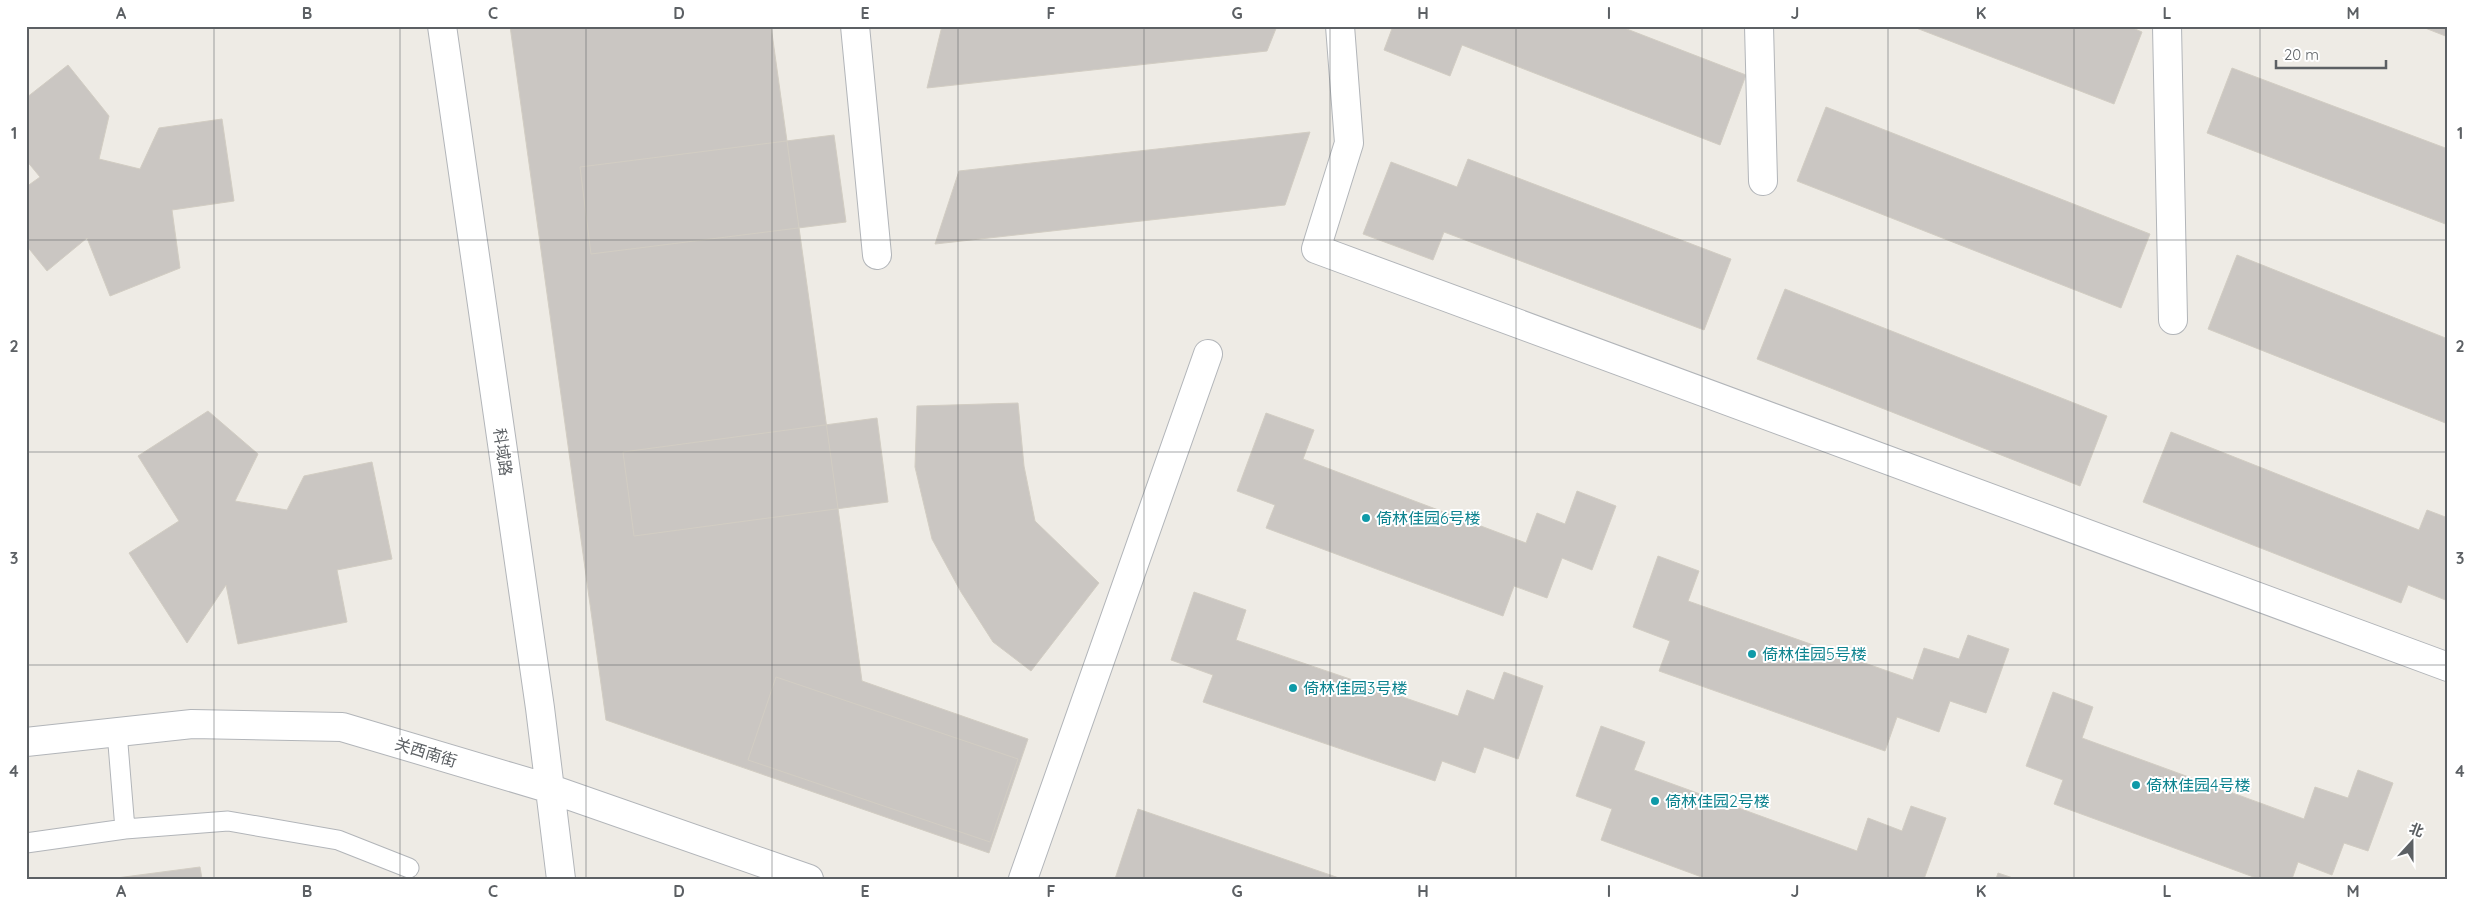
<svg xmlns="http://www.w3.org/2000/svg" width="2474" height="905" viewBox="0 0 2474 905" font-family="Quicksand,'Noto Sans SC',sans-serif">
<rect width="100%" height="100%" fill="#eeebe5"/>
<path fill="#cac6c2" stroke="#d2cdc3" d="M 510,26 L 771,26 L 862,681 L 1028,739 L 989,853 L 606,720 Z
M 942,26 L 1277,26 L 1267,51 L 927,88 Z
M 1393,26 L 1619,26 L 1746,75 L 1720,145 L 1462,45 L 1450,76 L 1384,50 Z
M 1911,26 L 2128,26 L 2142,32 L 2114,104 Z
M 2420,26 L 2448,26 L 2448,37 Z
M 68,65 L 109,116 L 99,159 L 140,169 L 159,128 L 222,119 L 234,201 L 172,210 L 180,268 L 110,296 L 87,238 L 47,271 L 26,245 L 26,187 L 40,177 L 26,160 L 26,98 Z
M 2232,68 L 2448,149 L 2448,225 L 2207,133 Z
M 1826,107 L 2150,234 L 2121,308 L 1797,181 Z
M 1310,132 L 1285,205 L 935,244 L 959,171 Z
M 834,135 L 846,222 L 591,254 L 580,167 Z
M 1468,159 L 1731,259 L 1704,330 L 1444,232 L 1433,260 L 1363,234 L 1391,162 L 1457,187 Z
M 2237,255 L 2448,339 L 2448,424 L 2208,329 Z
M 1785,289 L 2107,416 L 2080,486 L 1757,359 Z
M 1018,403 L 1024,466 L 1035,521 L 1099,583 L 1031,671 L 993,642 L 961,592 L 932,539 L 915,467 L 917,406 Z
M 208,411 L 258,454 L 235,501 L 287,510 L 304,476 L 372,462 L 392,559 L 337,570 L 347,622 L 238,644 L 226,585 L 187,643 L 129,553 L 179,521 L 138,456 Z
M 1266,413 L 1314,430 L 1303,459 L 1526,543 L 1537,513 L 1565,524 L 1577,491 L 1616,506 L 1592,570 L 1562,558 L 1547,598 L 1514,586 L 1503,616 L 1266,528 L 1275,505 L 1237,491 Z
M 877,418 L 888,502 L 634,536 L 623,452 Z
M 2171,432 L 2419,530 L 2427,510 L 2448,518 L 2448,601 L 2408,585 L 2401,603 L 2143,502 Z
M 1658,556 L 1699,571 L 1688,601 L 1913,680 L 1924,648 L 1959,659 L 1968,635 L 2009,649 L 1986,713 L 1950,701 L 1939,732 L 1897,717 L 1885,751 L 1659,671 L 1670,641 L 1633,627 Z
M 1194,592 L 1246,610 L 1236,640 L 1458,716 L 1467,690 L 1494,700 L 1504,672 L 1543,686 L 1518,759 L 1484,747 L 1475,773 L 1442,761 L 1435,781 L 1203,702 L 1213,675 L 1171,660 Z
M 776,677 L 1018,759 L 990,842 L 748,760 Z
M 2053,692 L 2093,707 L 2082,738 L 2304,819 L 2315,787 L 2348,798 L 2358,770 L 2393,783 L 2368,851 L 2344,843 L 2332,875 L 2298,862 L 2292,879 L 2259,879 L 2054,804 L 2063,780 L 2026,766 Z
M 1601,726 L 1645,742 L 1634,770 L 1857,851 L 1868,818 L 1902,831 L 1911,806 L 1946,818 L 1924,879 L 1707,879 L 1601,840 L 1612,809 L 1576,796 Z
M 1138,809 L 1342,879 L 1115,879 Z
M 200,867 L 202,879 L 109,879 Z
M 1998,873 L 2016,879 L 1996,879 Z"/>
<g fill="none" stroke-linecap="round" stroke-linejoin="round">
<g stroke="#b2b5b9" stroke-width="21">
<path id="service" d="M 125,829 L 228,821 L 338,840 L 409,868
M 26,843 L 125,829 L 117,732"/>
</g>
<g stroke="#b2b5b9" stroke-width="30">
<path id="minor" d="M 442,26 L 540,708 L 561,879
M 855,26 L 877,255
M 1340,26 L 1349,143 L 1316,249 L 2448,667
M 1759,26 L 1763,181
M 2167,26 L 2173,320
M 26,742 L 192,724 L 342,727 L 551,789 L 809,879
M 1023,879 L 1208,354"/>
</g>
<use href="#service" stroke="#fff" stroke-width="19"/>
<use href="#minor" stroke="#fff" stroke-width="28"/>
</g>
<path fill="none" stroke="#5c6064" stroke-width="1" stroke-opacity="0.55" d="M 214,26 L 214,879M 400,26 L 400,879M 586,26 L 586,879M 772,26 L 772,879M 958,26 L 958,879M 1144,26 L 1144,879M 1330,26 L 1330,879M 1516,26 L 1516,879M 1702,26 L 1702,879M 1888,26 L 1888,879M 2074,26 L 2074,879M 2260,26 L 2260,879M 26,240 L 2448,240M 26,452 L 2448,452M 26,665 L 2448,665"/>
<g fill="#0f9aa8" stroke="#fff" stroke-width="2">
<circle cx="1366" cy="518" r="5"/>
<circle cx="1752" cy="654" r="5"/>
<circle cx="1293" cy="688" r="5"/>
<circle cx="2136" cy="785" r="5"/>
<circle cx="1655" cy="801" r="5"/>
</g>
<g text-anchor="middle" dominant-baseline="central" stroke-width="4" stroke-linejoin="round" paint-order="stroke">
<g font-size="16" fill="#5c6064" stroke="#fff">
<text transform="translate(503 452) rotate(82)">科域路</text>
<text transform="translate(426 752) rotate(17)">关西南街</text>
</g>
<g font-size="16" fill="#0d838f" stroke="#fff" text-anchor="start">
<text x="1376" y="518">倚林佳园6号楼</text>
<text x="1762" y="654">倚林佳园5号楼</text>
<text x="1303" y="688">倚林佳园3号楼</text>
<text x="2146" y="785">倚林佳园4号楼</text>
<text x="1665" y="801">倚林佳园2号楼</text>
</g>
</g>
<rect width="2474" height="905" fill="none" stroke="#ffffff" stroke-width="55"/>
<g transform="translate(2412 842) rotate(21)" stroke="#ffffff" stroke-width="4" paint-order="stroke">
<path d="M0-4L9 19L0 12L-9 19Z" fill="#5c6064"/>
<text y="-8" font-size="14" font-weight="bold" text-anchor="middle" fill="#5c6064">北</text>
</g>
<path d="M2276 60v8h110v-8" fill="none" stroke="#5c6064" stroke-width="2.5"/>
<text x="2284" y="60" font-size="15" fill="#5c6064" stroke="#ffffff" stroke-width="4" paint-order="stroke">20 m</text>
<rect x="28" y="28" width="2418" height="850" fill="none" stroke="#5c6064" stroke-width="2"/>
<g font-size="16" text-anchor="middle" font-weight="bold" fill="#5c6064">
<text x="121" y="19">A</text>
<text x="307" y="19">B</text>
<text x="493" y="19">C</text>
<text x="679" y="19">D</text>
<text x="865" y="19">E</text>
<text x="1051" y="19">F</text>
<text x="1237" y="19">G</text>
<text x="1423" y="19">H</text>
<text x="1609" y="19">I</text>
<text x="1795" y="19">J</text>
<text x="1981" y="19">K</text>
<text x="2167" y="19">L</text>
<text x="2353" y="19">M</text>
<text x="14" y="139">1</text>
<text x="2460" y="139">1</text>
<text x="14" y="352">2</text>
<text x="2460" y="352">2</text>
<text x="14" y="564">3</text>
<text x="2460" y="564">3</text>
<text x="14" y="777">4</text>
<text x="2460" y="777">4</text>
<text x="121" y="897">A</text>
<text x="307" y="897">B</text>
<text x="493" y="897">C</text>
<text x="679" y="897">D</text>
<text x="865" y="897">E</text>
<text x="1051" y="897">F</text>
<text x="1237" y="897">G</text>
<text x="1423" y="897">H</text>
<text x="1609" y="897">I</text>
<text x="1795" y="897">J</text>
<text x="1981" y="897">K</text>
<text x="2167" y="897">L</text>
<text x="2353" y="897">M</text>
</g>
</svg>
